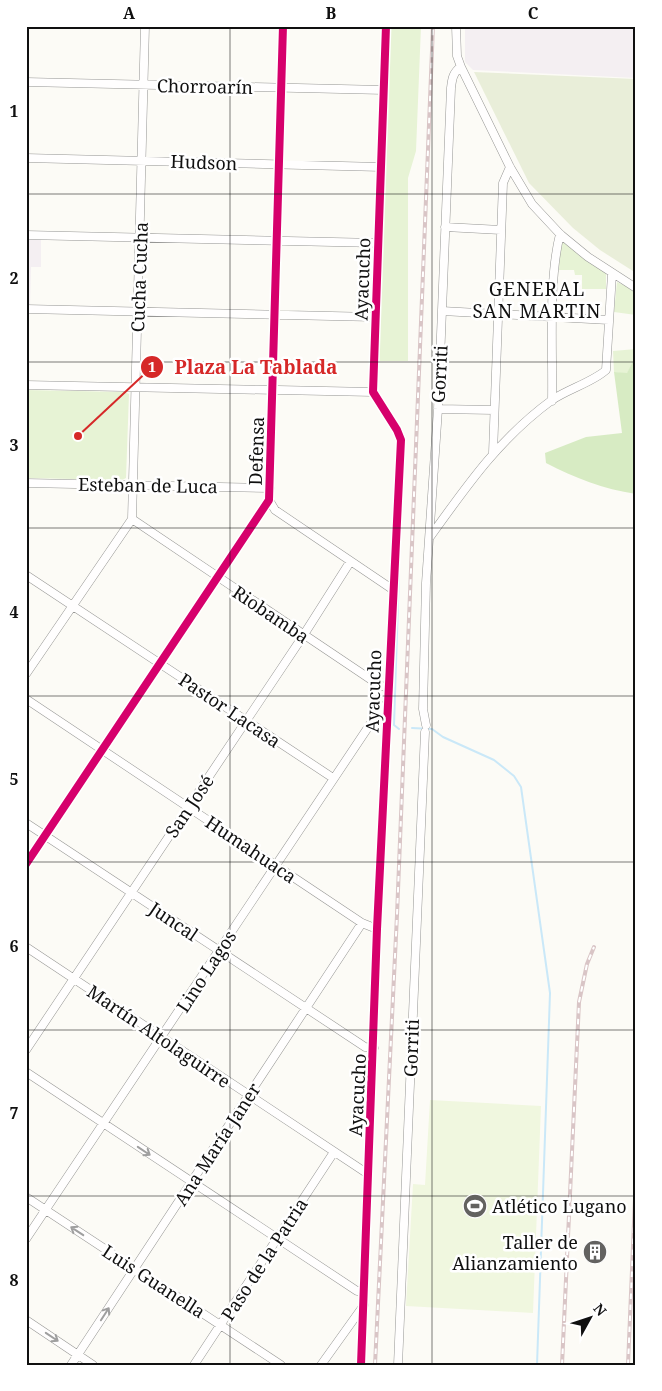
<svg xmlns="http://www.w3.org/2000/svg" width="662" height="1391" viewBox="0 0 662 1391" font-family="'Noto Serif',serif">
<rect width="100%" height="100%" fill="#fcfbf6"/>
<path fill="#f4eff2" d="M 465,26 L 636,26 L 636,78 L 473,70 L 465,62 Z
M 26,238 L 41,238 L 41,267 L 31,267 L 30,307 L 26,307 Z"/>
<path fill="#e7f3d5" d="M 388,26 L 421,26 L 416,151 L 408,178 L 408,361 L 378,361 Z
M 564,241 L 606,273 L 606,289 L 582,289 L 582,275 L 575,275 L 574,270 L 559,270 L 560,245 Z
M 617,282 L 636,291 L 636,315 L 614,312 Z
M 636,349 L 636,355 L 627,374 L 614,372 L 613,351 Z
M 26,390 L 125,392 L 129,394 L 126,478 L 122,480 L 26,478 Z"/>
<path fill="#d7ebc3" d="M 636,355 L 636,494 C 603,489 575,478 546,463 L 545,453 L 586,437 L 622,433 L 614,372 L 627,373 Z"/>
<path fill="#e9eed9" d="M 474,72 L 636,79 L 636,273 L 600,250 L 573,228 L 529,183 Z"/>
<path fill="#f0f7df" d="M 430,1100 L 541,1106 L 533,1313 L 406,1306 L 413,1184 L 425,1185 Z"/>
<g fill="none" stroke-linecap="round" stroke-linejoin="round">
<path stroke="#cae8f8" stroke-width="2" d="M 399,573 L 394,725 L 399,729
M 412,728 L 432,729 L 443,737 L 494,760 L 514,776 L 521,787 L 550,993 L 537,1365"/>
<g stroke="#969694" stroke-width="9">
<path id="minor" d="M 461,67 L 510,167 L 532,204 L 560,234 L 588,257 L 636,288
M 26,82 L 384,90
M 26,158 L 381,167
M 445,227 L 501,230
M 26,235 L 378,243
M 26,309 L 375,317
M 442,311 L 609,320
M 26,385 L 373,392
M 552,401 C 553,350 548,282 560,234
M 438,409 L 494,410
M 493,453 L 503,183 L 510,167
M 26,483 L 270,488
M 269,500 L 275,510 L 392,589
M 132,519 L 379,685 L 388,688
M 430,537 C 468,484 499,439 552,400 C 568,389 593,382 606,370 L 612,274
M 26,575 L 333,778
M 26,674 L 132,519 L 145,26
M 26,699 L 362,923 L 377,929
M 426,725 L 423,709 L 426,583 L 438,409 L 451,88 C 452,79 453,72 461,67 L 457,56 L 456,26
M 26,823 L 365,1047 L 374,1048
M 26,864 L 269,500 L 283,26
M 26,947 L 368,1174
M 26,1050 L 303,636 L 350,562
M 26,1072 L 357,1291 L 364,1291
M 26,1197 L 281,1365
M 26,1239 L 381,708 L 387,704
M 26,1320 L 93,1365
M 71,1365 L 362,923
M 194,1365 L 334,1152
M 321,1365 L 364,1305
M 361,1365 L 377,929 L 401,440 L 397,430 L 373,392 L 386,26
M 398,1365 L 425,732"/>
</g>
<use href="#minor" stroke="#fffefe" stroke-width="8"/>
<g stroke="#d9c5c6" stroke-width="4">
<path id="rail" d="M 375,1365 L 397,915 L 433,26
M 562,1365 L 579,1002 L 587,964 L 594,947
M 628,1365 L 636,1175"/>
</g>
<use href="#rail" stroke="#fff" stroke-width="2" stroke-dasharray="5.5" stroke-linecap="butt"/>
<g stroke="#fff" stroke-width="11">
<path id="cycleway" d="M 26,864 L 269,500 L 283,26
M 361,1365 L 377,929 L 401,440 L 397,430 L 373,392 L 386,26"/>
</g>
<use href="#cycleway" stroke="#d6006c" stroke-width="8"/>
</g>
<defs><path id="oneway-shaft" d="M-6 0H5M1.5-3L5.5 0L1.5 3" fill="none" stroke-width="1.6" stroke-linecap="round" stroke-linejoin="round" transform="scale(1.25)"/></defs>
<g stroke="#9f9f9f">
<use href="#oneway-shaft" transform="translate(144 1151) rotate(34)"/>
<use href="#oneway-shaft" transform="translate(77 1231) rotate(-147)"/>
<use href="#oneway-shaft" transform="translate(105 1314) rotate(-57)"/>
<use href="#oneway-shaft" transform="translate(52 1337) rotate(34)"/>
</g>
<path fill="none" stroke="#101010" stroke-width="1" stroke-opacity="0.55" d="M 230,26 L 230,1365M 432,26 L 432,1365M 26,194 L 636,194M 26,362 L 636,362M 26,528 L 636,528M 26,696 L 636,696M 26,862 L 636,862M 26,1030 L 636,1030M 26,1196 L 636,1196"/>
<defs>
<g id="stadium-disc" transform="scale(1.25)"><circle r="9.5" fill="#636260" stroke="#fff"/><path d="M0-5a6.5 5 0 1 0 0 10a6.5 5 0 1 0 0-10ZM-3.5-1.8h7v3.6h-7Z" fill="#fff"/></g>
<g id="building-disc" transform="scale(1.25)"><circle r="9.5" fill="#636260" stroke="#fff"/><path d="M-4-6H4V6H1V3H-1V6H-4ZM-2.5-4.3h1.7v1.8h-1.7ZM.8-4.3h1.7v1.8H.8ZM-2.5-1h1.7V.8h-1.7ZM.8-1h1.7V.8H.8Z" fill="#fff"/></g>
</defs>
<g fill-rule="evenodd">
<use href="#stadium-disc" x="475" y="1206"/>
<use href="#building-disc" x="595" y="1252"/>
</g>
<g text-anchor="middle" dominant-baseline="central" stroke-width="5" stroke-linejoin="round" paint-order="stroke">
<g font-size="18" fill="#101010" stroke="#fff">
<text transform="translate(205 86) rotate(1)">Chorroarín</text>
<text transform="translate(204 162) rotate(2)">Hudson</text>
<text transform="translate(139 277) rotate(-88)">Cucha Cucha</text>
<text transform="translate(362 279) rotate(-88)">Ayacucho</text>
<text transform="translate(439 374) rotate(-87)">Gorriti</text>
<text transform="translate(256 451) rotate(-88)">Defensa</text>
<text transform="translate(148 485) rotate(1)">Esteban de Luca</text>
<text transform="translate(271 614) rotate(34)">Riobamba</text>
<text transform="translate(373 691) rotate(-88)">Ayacucho</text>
<text transform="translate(230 710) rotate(34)">Pastor Lacasa</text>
<text transform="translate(189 806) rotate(-56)">San José</text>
<text transform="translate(251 849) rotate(34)">Humahuaca</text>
<text transform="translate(174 921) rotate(34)">Juncal</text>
<text transform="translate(206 971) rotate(-57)">Lino Lagos</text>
<text transform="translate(159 1036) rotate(34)">Martín Altolaguirre</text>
<text transform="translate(411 1048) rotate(-88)">Gorriti</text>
<text transform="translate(357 1095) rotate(-87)">Ayacucho</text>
<text transform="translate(217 1144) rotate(-57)">Ana María Janer</text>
<text transform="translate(264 1259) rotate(-57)">Paso de la Patria</text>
<text transform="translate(154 1281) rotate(33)">Luis Guanella</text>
</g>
<g font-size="18" fill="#101010" stroke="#fff" text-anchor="start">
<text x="492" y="1206">Atlético Lugano</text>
<text x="578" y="1242" text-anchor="end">Taller de<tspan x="578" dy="21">Alianzamiento</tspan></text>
</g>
<g font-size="19" letter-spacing="1" fill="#101010" stroke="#fff">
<text x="537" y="289">GENERAL<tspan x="537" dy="22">SAN MARTIN</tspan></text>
</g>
</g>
<path fill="none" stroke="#d62828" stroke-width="2" d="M78 436L152 367"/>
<g fill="#d62828" stroke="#fff" stroke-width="2">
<circle cx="78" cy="436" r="5"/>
<circle cx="152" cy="367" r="12"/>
</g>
<g font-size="15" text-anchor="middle" font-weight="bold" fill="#fff">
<text x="152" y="372">1</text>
</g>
<g font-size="19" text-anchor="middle" font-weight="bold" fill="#d62828" stroke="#fff" stroke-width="5" stroke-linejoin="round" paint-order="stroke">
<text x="256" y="374">Plaza La Tablada</text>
</g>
<rect width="662" height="1391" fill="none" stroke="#ffffff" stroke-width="55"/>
<g transform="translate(590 1318) rotate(50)" stroke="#ffffff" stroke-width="4" paint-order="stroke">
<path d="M0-4L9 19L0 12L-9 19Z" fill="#101010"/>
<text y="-8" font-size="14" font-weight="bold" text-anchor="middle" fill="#101010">N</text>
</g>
<rect x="28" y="28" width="606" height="1336" fill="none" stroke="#101010" stroke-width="2"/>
<g font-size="16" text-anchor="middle" font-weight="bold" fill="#101010">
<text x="129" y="19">A</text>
<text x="331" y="19">B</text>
<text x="533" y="19">C</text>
<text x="14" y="117">1</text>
<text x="14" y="284">2</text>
<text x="14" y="451">3</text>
<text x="14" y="618">4</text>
<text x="14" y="785">5</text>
<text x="14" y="952">6</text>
<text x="14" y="1119">7</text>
<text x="14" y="1286">8</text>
</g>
</svg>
